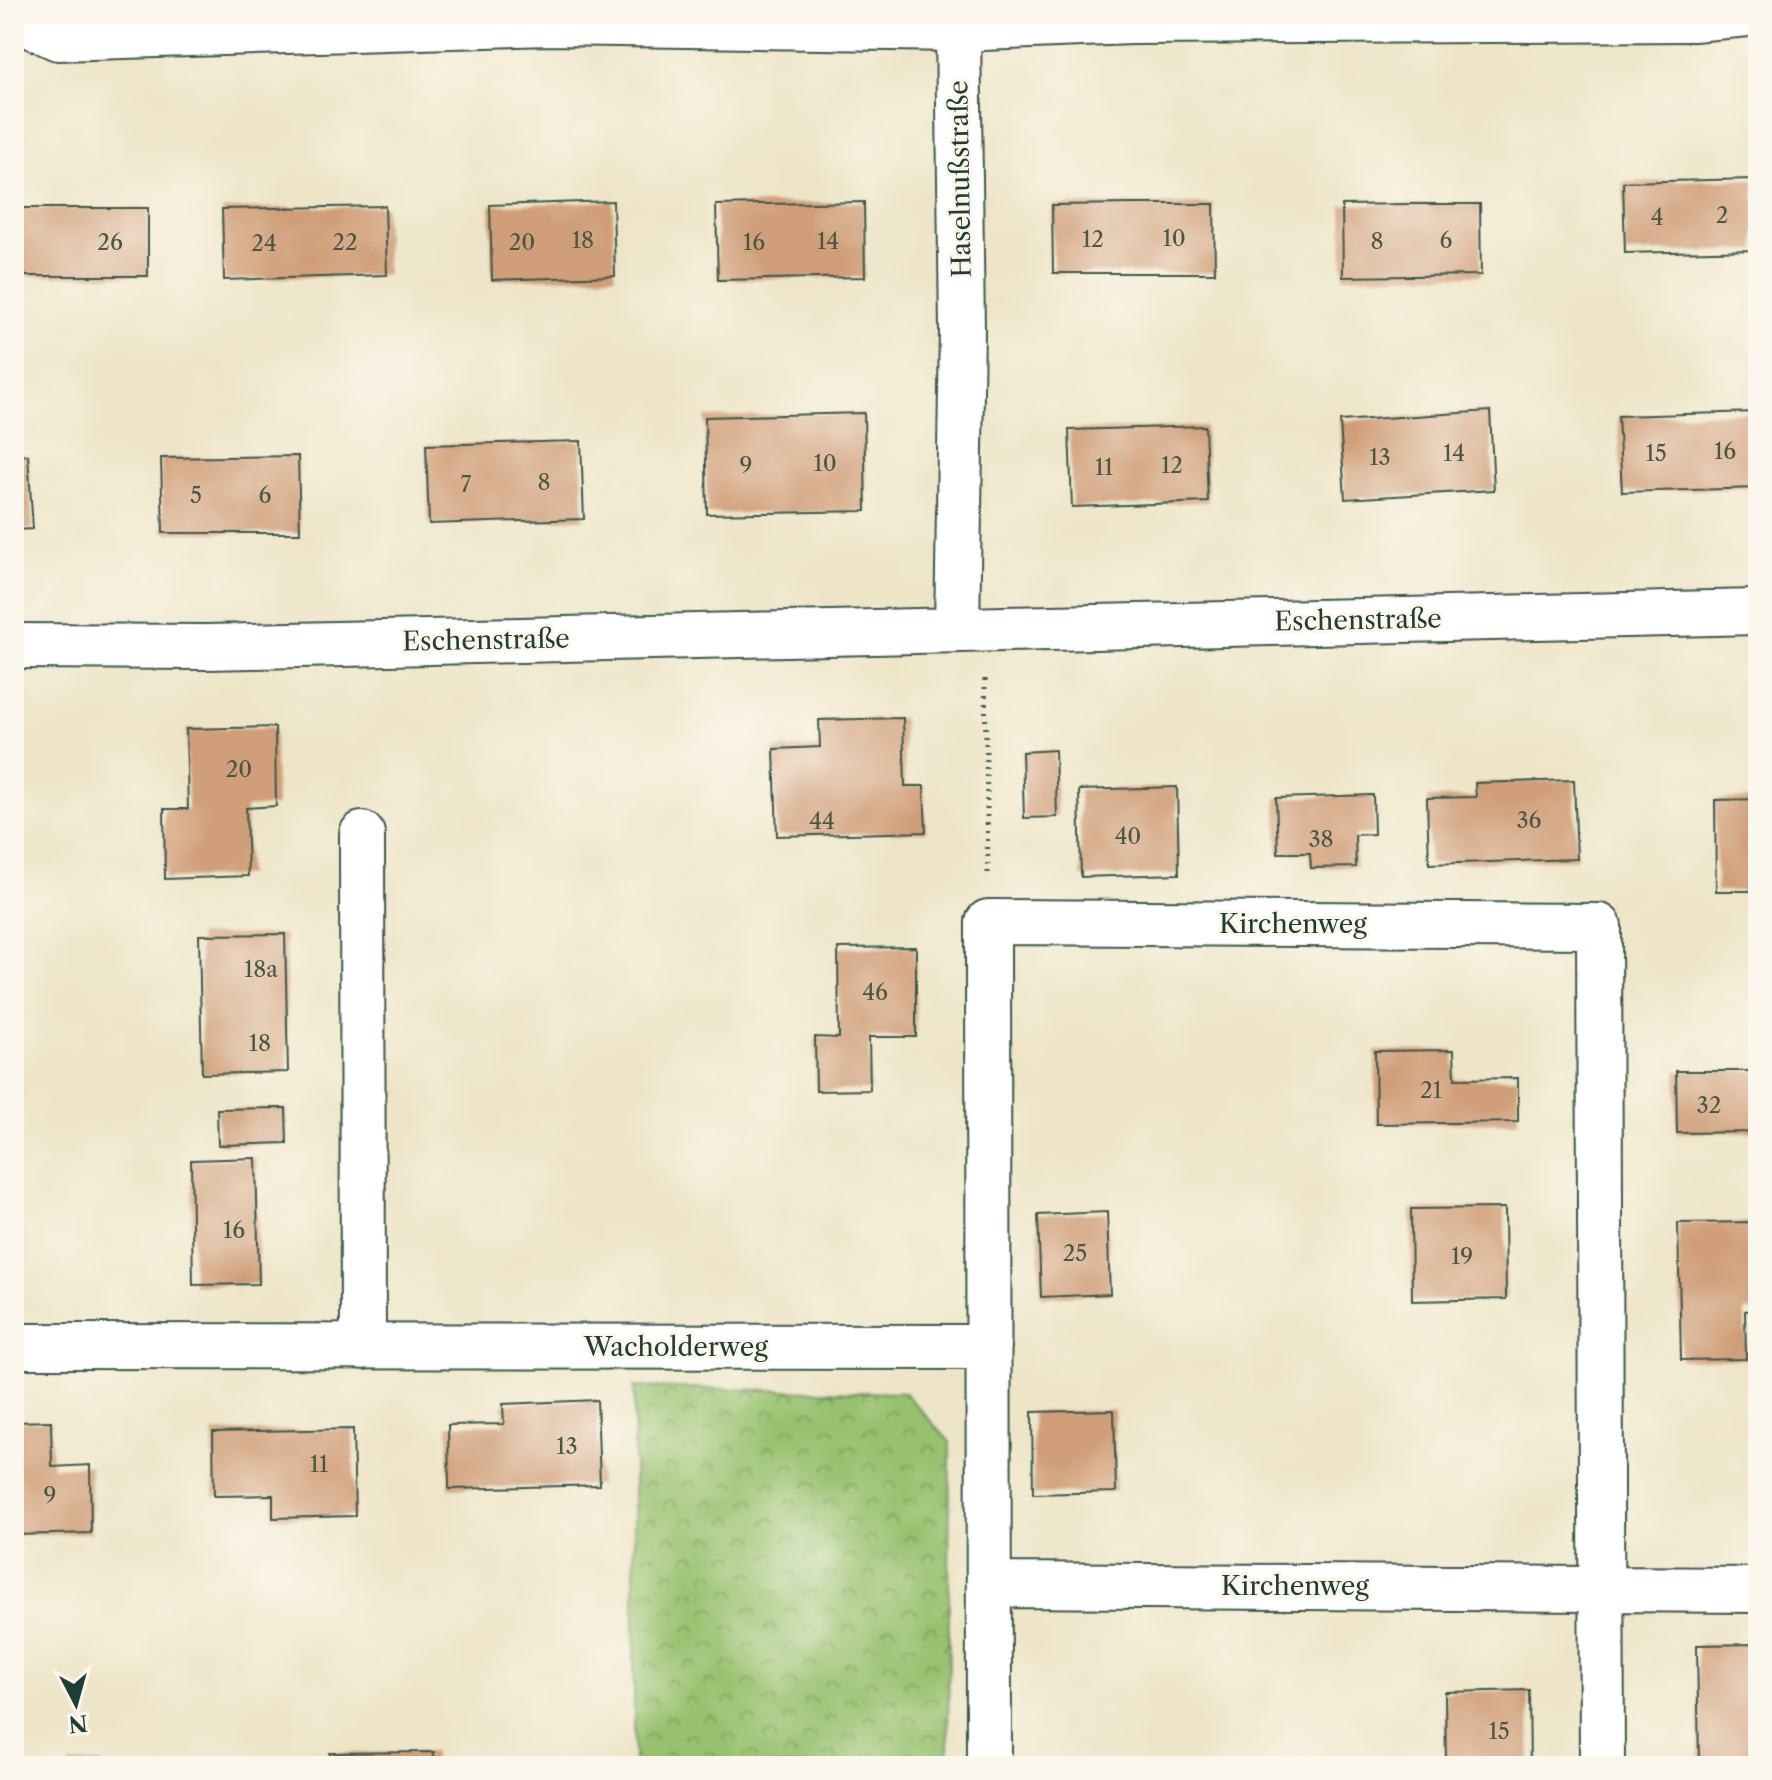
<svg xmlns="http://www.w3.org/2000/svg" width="1772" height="1780" viewBox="0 0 1772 1780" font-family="'Libre Caslon Text',serif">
<defs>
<pattern id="park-crowns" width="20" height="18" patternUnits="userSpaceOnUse" patternTransform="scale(2)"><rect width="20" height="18" fill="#97c16e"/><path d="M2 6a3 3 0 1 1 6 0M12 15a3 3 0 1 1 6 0" fill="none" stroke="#7b9e5b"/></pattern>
</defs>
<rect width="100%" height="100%" fill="#fbf7ec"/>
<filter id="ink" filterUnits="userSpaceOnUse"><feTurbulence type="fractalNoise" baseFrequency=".0125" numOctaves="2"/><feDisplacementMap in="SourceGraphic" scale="16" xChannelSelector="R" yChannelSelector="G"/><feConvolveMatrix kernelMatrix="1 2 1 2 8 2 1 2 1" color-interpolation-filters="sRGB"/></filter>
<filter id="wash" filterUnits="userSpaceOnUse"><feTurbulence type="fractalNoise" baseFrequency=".006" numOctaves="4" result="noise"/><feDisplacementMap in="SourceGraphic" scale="32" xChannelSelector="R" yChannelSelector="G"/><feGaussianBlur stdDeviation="1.8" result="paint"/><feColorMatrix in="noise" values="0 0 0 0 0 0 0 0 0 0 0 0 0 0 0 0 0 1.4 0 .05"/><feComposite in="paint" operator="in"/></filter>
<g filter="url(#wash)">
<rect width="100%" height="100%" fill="#eee5c8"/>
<path fill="url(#park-crowns)" stroke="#5b7f51" stroke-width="2" d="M 634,1387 L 905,1393 L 950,1442 L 948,1766 L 634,1766 Z"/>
<g id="blocks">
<path fill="#d09f79" d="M 1754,179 L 1756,250 L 1625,253 L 1623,182 Z
M 613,201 L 615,276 L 492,280 L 490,205 Z
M 864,202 L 865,277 L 718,280 L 716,205 Z
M 1134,204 L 1214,204 L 1215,273 L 1053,273 L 1052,205 Z
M 1411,204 L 1480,204 L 1481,275 L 1343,277 L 1342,205 Z
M 385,206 L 387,275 L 224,280 L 222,209 Z
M 14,208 L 148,208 L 148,276 L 14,276 Z
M 1490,411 L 1494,490 L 1345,499 L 1340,421 Z
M 1758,412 L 1758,488 L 1622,492 L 1618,416 Z
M 864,413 L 866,511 L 707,514 L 705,417 Z
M 1205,426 L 1208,502 L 1072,507 L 1069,430 Z
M 581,441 L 584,519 L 429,524 L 426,445 Z
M 28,455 L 33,529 L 14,530 L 14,456 Z
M 298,456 L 300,533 L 163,533 L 161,458 Z
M 903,718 L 905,786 L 924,786 L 926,832 L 777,836 L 774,749 L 820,747 L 819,720 Z
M 275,727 L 276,806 L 246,808 L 248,876 L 165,879 L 164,809 L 188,809 L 186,729 Z
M 1055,750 L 1057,817 L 1024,818 L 1022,752 Z
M 1574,780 L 1577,859 L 1429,864 L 1427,798 L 1476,797 L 1475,783 Z
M 1177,787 L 1179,874 L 1081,877 L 1079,790 Z
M 1373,795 L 1374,834 L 1355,835 L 1356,867 L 1311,868 L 1310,853 L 1278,853 L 1276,798 Z
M 1758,799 L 1758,891 L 1716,891 L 1715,800 Z
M 285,934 L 288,1072 L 202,1074 L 199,935 Z
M 916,947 L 916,1037 L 869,1037 L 870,1090 L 816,1091 L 815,1037 L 839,1038 L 838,948 Z
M 1454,1050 L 1455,1079 L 1518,1078 L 1518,1122 L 1376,1124 L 1375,1051 Z
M 1676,1071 L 1758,1071 L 1758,1132 L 1677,1133 Z
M 286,1108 L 287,1143 L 218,1145 L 217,1109 Z
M 256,1158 L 259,1284 L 193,1285 L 191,1160 Z
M 1505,1208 L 1506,1299 L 1412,1301 L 1411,1209 Z
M 1107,1212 L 1110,1294 L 1041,1297 L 1038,1215 Z
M 1758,1222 L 1758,1310 L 1745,1311 L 1746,1359 L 1681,1360 L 1678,1223 Z
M 597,1400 L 600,1485 L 449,1489 L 448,1425 L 504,1424 L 503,1404 Z
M 1114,1410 L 1116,1492 L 1033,1494 L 1032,1412 Z
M 51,1421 L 52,1467 L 90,1465 L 91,1533 L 14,1535 L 14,1422 Z
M 353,1429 L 355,1516 L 273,1518 L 273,1495 L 214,1496 L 213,1432 Z
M 1758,1644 L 1758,1766 L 1699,1766 L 1697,1645 Z
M 1529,1690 L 1530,1766 L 1446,1766 L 1445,1692 Z
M 434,1752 L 434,1766 L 331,1766 L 330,1753 Z
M 70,1763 L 103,1763 L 103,1766 L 70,1766 Z
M 262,1763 L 284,1763 L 284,1766 L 262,1766 Z"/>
</g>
</g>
<g filter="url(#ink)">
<use href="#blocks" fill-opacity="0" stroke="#3e564a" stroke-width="2"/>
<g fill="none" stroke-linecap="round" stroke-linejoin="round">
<g stroke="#3e564a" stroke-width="48">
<path id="minor" d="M 14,18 L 58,38 L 550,23 L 958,29 L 1131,22 L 1693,19 L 1748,14
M 957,629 L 962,330 L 958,29
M 14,646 L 206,647 L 1758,612
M 362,834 L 363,1347
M 14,1346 L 989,1347
M 989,1585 L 1758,1590
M 989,1766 L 988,922 L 1599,926 L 1602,1766"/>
</g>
<path stroke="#3e564a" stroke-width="5" stroke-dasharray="2 6" stroke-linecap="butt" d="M 985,679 L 988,873"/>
<use href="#minor" stroke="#fff" stroke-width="44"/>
</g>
</g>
<g text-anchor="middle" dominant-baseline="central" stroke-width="6" stroke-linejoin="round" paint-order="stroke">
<g font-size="22" fill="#4b5645">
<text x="1722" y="215">2</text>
<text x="1657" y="217">4</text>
<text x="1174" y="238">10</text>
<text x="1093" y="239">12</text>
<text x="583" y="240">18</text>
<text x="1446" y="240">6</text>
<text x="828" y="241">14</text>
<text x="1377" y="241">8</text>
<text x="110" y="242">26</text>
<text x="345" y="242">22</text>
<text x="522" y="242">20</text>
<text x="754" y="242">16</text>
<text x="264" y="243">24</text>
<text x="1725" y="451">16</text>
<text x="1454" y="453">14</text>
<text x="1656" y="453">15</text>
<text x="1380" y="457">13</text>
<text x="825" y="463">10</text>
<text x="746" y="465">9</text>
<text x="1172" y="465">12</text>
<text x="1104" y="467">11</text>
<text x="544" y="482">8</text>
<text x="466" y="484">7</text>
<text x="196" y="495">5</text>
<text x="265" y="495">6</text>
<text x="239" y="769">20</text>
<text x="1529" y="820">36</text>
<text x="822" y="821">44</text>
<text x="1128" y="836">40</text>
<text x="1321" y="839">38</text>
<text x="261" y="969">18a</text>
<text x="875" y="992">46</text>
<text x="260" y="1043">18</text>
<text x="1431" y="1090">21</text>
<text x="1709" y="1105">32</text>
<text x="234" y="1230">16</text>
<text x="1075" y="1253">25</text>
<text x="1462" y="1256">19</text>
<text x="567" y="1446">13</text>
<text x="319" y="1464">11</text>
<text x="50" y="1495">9</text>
<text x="1499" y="1731">15</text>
</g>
<g font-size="26" fill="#1f3d34" stroke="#fbf7ec">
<text transform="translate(960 179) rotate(-91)">Haselnußstraße</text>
<text transform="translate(1358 620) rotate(-1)">Eschenstraße</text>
<text transform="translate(486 640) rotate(-1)">Eschenstraße</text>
<text x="1293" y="924">Kirchenweg</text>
<text x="676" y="1347">Wacholderweg</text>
<text x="1295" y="1586">Kirchenweg</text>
</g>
</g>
<rect width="1772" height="1780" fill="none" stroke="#fbf7ec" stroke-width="48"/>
<g transform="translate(76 1704) rotate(174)" stroke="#fbf7ec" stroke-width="6" paint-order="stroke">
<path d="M0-6L14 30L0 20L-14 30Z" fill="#1f3d34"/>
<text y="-12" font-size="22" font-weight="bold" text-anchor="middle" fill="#1f3d34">N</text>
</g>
</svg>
